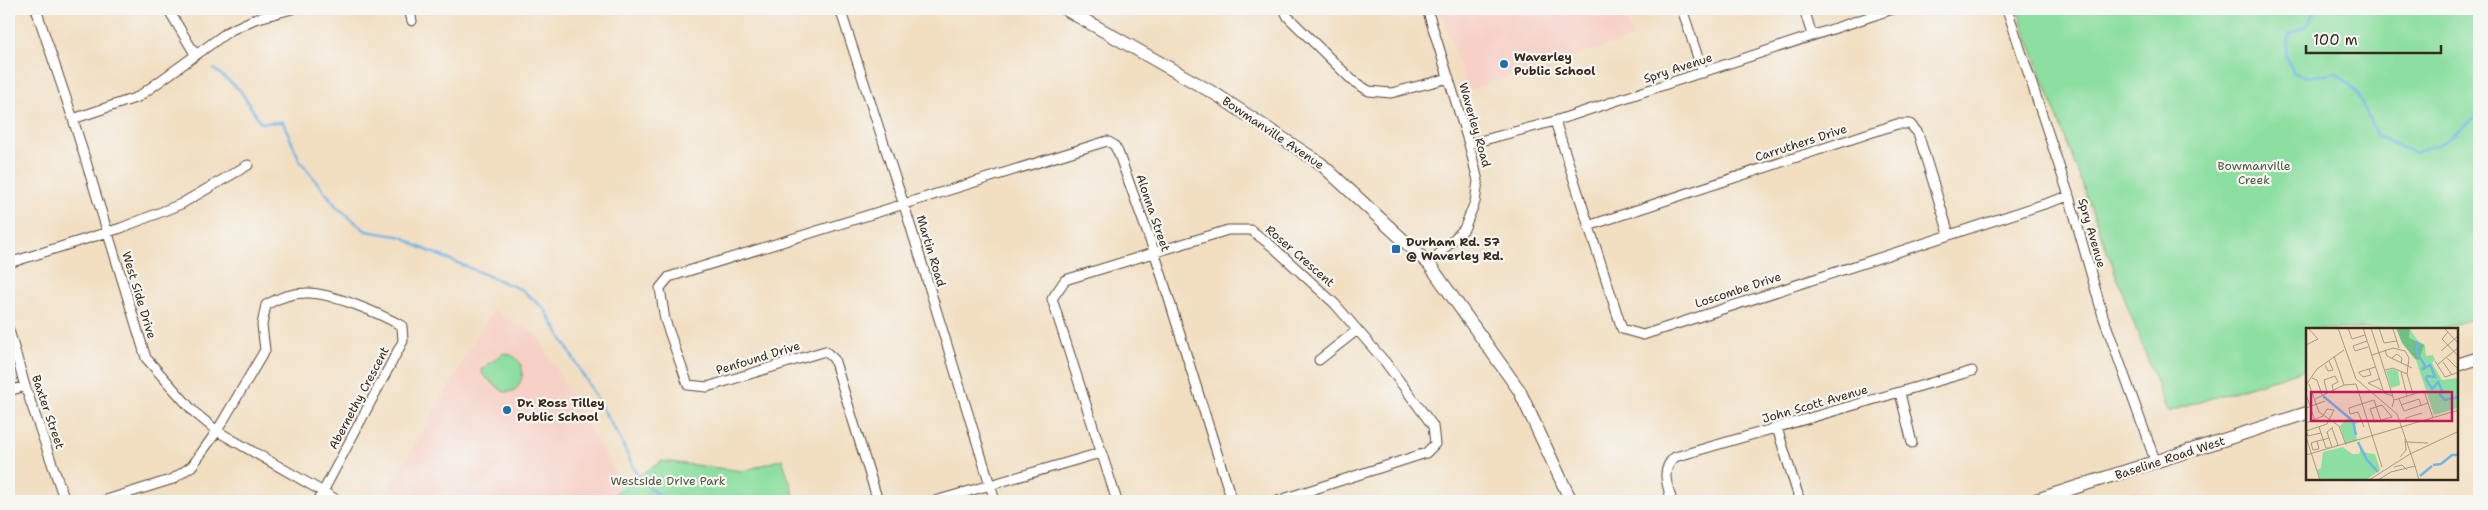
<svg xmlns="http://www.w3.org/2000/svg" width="2488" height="510" viewBox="0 0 2488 510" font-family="'Shantell Sans',sans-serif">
<rect width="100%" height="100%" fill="#f6f6f2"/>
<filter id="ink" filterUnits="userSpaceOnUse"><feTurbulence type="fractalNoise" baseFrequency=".02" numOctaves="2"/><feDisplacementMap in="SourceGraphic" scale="10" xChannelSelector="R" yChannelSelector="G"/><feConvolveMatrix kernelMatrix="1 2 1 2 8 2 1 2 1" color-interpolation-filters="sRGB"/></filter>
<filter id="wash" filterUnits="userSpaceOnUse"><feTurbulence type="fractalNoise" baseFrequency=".0096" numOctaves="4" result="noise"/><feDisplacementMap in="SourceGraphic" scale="20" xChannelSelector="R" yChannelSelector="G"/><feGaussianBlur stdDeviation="1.12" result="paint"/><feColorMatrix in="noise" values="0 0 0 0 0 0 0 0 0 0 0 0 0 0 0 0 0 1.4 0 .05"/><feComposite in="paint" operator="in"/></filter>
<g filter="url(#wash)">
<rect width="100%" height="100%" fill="#f2dfc2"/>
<path fill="#f7d1c7" d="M 1441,9 L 1622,9 L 1632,38 L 1467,90 Z
M 493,310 L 536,334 L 623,486 L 608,501 L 382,501 Z
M 2140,487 L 2145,501 L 2099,501 Z"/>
<path fill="#8cdfa0" stroke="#64845f" d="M 2017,9 L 2479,9 L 2479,317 L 2440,329 L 2307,329 L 2307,369 L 2167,412 Z
M 504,353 C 526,357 527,377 514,391 L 504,392 L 483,375 L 482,369 Z
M 782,459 L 796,501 L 608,501 L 623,486 L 662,461 L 743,471 Z"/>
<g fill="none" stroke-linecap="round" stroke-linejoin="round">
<path stroke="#6fb5e6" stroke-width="2.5" d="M 2317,9 L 2307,25 L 2289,35 L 2285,54 L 2294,73 L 2310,77 L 2336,72 L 2356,91 L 2377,136 L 2414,153 L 2444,142 L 2479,115
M 214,69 L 240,90 L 261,123 L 283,122 L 300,161 L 337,207 L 366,231 L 403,237 L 417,246 L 522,290 L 544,308 L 619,437 L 639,479 L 665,500 L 724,501"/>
</g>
</g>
<g filter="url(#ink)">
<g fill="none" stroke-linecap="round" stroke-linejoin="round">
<g stroke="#564537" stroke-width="11">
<path id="street" d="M 36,9 L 73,119 L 146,358 L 194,412 L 217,431 L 339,501
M 168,9 L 195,54
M 409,9 L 412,21
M 840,9 L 904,205 L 995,501
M 1284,9 L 1288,17 L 1353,81 L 1369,91 L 1391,93 L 1449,78
M 1427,9 L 1469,144 L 1478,181 L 1475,202 L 1464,229 L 1429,264
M 1682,9 L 1703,73
M 1804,9 L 1812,35
M 2007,9 L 2069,196 L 2103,316 L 2156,463
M 73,119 L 138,97 L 229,31 L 255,19 L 292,9
M 1555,121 L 1622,329 L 1643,335 L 2069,196
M 1469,144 L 1555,121 L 1893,9
M 1588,226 L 1897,124 L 1910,124 L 1918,133 L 1949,234
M 9,263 L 121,228 L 181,204 L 248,165
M 9,330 L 25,386 L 65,501
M 1319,360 L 1356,331
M 9,391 L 25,386
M 1900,393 L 1912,443
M 1777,428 L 1800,501
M 103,501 L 173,479 L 192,466 L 217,431 L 265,350 L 262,325 L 266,305 C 278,298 292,293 306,293 C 330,292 381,314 402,326 L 403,341 L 318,501
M 878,501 L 834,359 L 825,351 L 707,387 L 688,385 L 665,320 L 660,288 L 669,277 L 1107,141 L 1114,145 L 1118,152 L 1154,251 L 1232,501
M 935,501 L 1100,453
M 1117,501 L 1052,299 L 1065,280 L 1228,230 L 1251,230 L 1273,247 L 1335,304 L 1386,363 L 1433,426 L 1435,444 L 1426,453 L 1277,501
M 1672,501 C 1667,484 1660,470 1675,457 L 1972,371"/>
</g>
<g stroke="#564537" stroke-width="14">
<path id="secondary" d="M 1065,9 L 1217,95 L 1320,163 L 1429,264 L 1519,390 L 1571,501
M 2457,365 L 2479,358
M 2033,501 L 2307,413"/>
</g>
<use href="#street" stroke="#fff" stroke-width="9"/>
<use href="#secondary" stroke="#fff" stroke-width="12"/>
</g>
</g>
<g fill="#1f6fb2" stroke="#f6f6f2" stroke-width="2">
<circle cx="1504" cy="64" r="5"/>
<rect x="1391" y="244" width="10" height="10" rx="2.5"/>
<circle cx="507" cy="410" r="5"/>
</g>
<g text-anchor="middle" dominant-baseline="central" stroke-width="4.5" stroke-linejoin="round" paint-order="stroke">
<g font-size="12" font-weight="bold" fill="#3b2a1e" stroke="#f6f6f2" text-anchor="start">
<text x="1514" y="57">Waverley<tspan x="1514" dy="14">Public School</tspan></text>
<text x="1406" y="242">Durham Rd. 57<tspan x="1406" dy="14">@ Waverley Rd.</tspan></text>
<text x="517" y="403">Dr. Ross Tilley<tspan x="517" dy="14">Public School</tspan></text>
</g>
<g font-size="12" fill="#3b2a1e" stroke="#f6f6f2">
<text transform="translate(1678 68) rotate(-18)">Spry Avenue</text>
<text transform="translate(1475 125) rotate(74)">Waverley Road</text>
<text transform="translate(1273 133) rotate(34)">Bowmanville Avenue</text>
<text transform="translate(1801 143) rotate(-18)">Carruthers Drive</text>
<text transform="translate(1153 213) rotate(71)">Alonna Street</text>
<text transform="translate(2092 233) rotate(74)">Spry Avenue</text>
<text transform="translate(931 251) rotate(73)">Martin Road</text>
<text transform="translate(1300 256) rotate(41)">Roser Crescent</text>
<text transform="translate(1738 290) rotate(-18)">Loscombe Drive</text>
<text transform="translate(139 295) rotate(73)">West Side Drive</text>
<text transform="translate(758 358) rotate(-17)">Penfound Drive</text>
<text transform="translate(359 398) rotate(-62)">Abernethy Crescent</text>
<text transform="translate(1815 404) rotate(-16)">John Scott Avenue</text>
<text transform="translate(48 412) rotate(71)">Baxter Street</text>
<text transform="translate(2170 458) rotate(-18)">Baseline Road West</text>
</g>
<g font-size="12" fill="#4f573e" stroke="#f6f6f2">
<text x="2254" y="166">Bowmanville<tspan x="2254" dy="14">Creek</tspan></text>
<text x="668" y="481">Westside Drive Park</text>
</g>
</g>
<g transform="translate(2306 328)">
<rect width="152" height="152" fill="#f2dfc2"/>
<path d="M 103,0 L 112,13 L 119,17 L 120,28 L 127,27 L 129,32 L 126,35 L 136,52 L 152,50 L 152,80 L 128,87 L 108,26 L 97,15 ZM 87,41 L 92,43 L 94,57 L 85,60 L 80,43 ZM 42,90 L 55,94 L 49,96 L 51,113 L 40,116 L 34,98 ZM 37,119 L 46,126 L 53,126 L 55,120 L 60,125 L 69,126 L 74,142 L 60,152 L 15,152 L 11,142 L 15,140 L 17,124 Z" fill="#8cdfa0"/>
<path d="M 90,0 L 104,0 L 103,10 L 118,17 L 113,32 L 109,31 L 96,15 Z" fill="#71be86"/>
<path fill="none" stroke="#6fb5e6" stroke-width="2.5" d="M 111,13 L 111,24 L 119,38 L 116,42 L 124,37 L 126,41 L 129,49 L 121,48 L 120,51 L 126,61 L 132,54 L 136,62 L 134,67 L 139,72 L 153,69M 17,68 L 47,93 L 50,107M 52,114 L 61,132 L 72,144M 127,137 L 135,136 L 146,127 L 153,127M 114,148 L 126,138"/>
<path fill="none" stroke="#a99780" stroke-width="1" d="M 32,0 L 50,51 L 91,86 L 109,138M 42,0 L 46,11 L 59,7M 57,0 L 78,65 L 87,68M 65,0 L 88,72 L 86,79M 73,0 L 78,15 L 91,13M 138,0 L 153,16M 87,1 L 93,20M 142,4 L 136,11 L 153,29M 61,13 L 47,18 L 49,23 L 62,19M 0,17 L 12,11 L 2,0M 79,22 L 81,28 L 106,40M 135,23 L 153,7M 66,27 L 87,20 L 99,23 L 103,30 L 101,46 L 107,66M 86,30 L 91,26 L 96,30 L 95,35M 141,30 L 153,42M 129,33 L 139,49 L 153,44M 137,34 L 146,47M 19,37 L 22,43 L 27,42 L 23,33M 131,37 L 153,19M 63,41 L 65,47 L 57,49 L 53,45 L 53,44 L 63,41 L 69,39M 79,42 L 87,40 L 101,46M 95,44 L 101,68M 6,50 L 11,52 L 16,67M 73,51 L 62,55 L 76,62M 3,56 L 13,84 L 33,98 L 40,117M 0,57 L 11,41 L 38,22M 38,57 L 50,56 L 76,139M 21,64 L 18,52 L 29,48 L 32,54 L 26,57 L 28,65M 0,66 L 9,93M 9,71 L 38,57 L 28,28M 93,71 L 98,83 L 122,75M 88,72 L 118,63 L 127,90M 76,77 L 86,89 L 69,94 L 64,81 ZM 95,77 L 113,71 L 115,77M 0,80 L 19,73M 100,93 L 100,90 L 116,85M 0,95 L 17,88M 13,99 L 20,120 L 24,120M 58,99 L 52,84 L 44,86 L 43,80 L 68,72 L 75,93M 26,100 L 32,117 L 30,118M 15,105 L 2,108 L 0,103 L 21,96 L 28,82 L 21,81 L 17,88M 0,109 L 14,152M 11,113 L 13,121 L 7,122 L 5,115 L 11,113 L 16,112 L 23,110M 101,114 L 122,115M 26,119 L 21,104 L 27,99M 0,127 L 153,82M 94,129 L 100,122 L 99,111M 88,139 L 96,137 L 101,142M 63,152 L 104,126 L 153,103M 72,152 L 85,144 L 109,138 L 113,152"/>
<path fill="#c2185b" fill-opacity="0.15" stroke="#c2185b" stroke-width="2.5" d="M 5,64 L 146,64 L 146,93 L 5,93 Z"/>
<rect width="152" height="152" fill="none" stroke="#3b2a1e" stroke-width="2.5"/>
</g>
<rect width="2488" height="510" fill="none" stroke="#f6f6f2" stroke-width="30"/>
<path d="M2306 45v8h135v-8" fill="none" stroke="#3b2a1e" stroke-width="2.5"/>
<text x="2313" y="45" font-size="15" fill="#3b2a1e" stroke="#f6f6f2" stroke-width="4" paint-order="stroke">100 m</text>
</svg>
